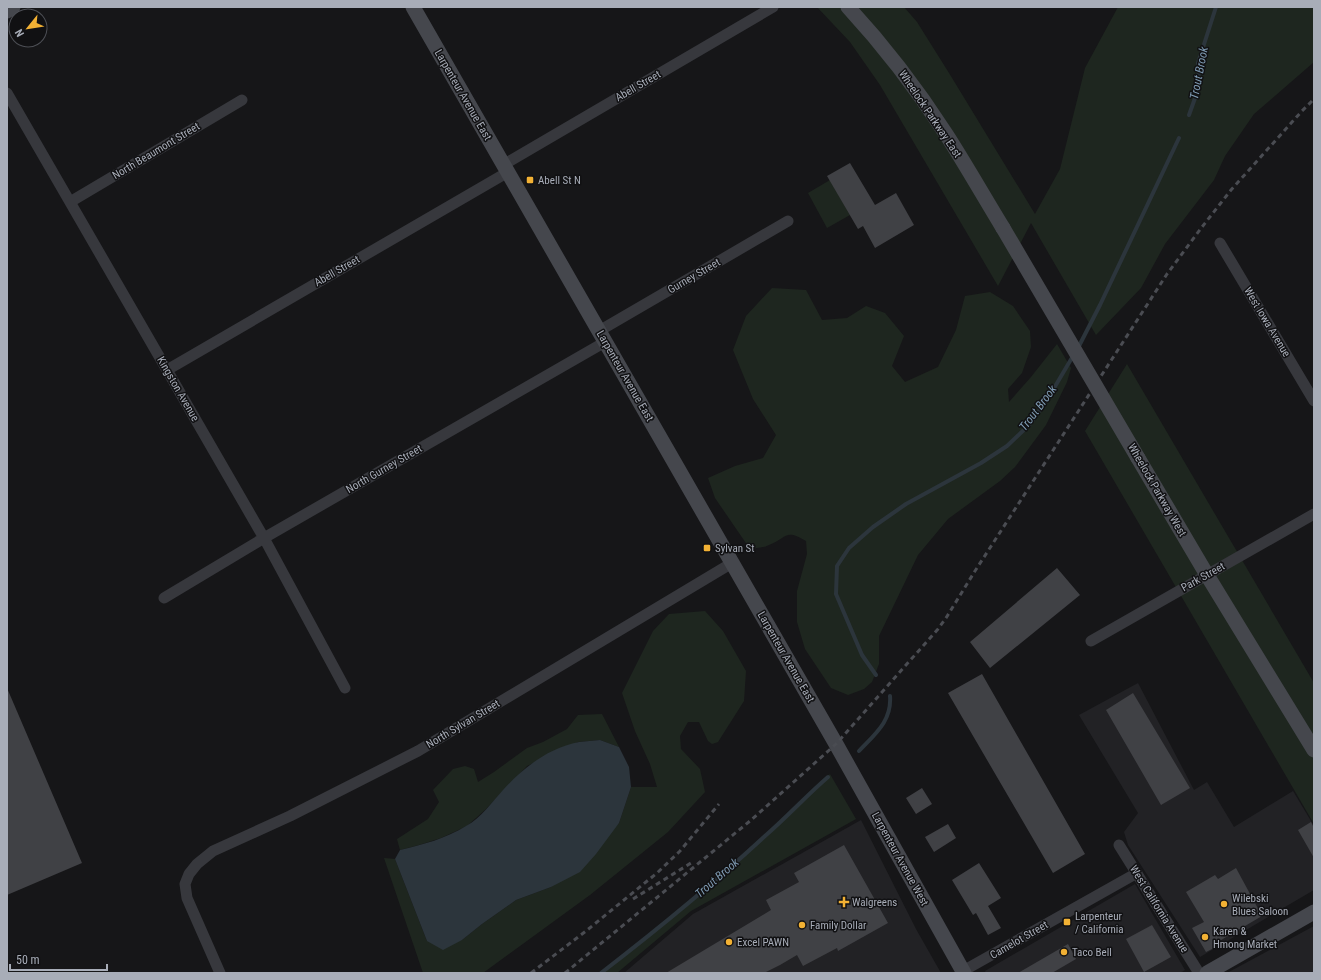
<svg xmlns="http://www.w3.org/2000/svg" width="1321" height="980" viewBox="0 0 1321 980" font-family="'Roboto Condensed',sans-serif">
<rect width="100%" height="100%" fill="#161618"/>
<path fill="#222225" d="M 1138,683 L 1194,790 L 1207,782 L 1234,827 L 1293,791 L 1314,826 L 1314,890 L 1200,957 L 1128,845 L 1124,832 L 1138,813 L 1079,715 Z
M 861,820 L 916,929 L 941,973 L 624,973 L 693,914 Z
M 1135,884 L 1185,970 L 1180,973 L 986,973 L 985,971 Z
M 1314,926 L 1314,973 L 1227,973 Z"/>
<path fill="#1e261f" d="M 817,7 L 904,7 L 917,22 L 949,73 L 1035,214 L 1060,169 L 1085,68 L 1118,7 L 1314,7 L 1314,62 L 1254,114 L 1225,156 L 1214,180 L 1165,244 L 1141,288 L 1096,335 L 1031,223 L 998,286 L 880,85 L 850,42 Z
M 830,180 L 850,215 L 827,228 L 808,193 Z
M 772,288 L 806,290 L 822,320 L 847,318 L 866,306 L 885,313 L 904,336 L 892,366 L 905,382 L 938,367 L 956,330 L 965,296 L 990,292 L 1013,306 L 1030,331 L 1031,347 L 1022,373 L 1008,389 L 1009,402 L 1031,377 L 1057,344 L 1071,368 L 1067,382 L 1046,425 L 1015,467 L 1000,481 L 948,519 L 918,555 L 879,636 L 879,664 L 872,682 L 864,689 L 848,695 L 831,688 L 805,649 L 797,622 L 797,591 L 807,554 L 806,541 C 785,528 787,538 769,545 C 763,548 756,548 750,549 L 715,498 L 708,478 L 735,466 L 763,458 L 776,435 L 753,399 L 733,350 L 746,316 Z
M 1127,364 L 1314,683 L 1314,824 L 1085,431 Z
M 705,611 L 723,631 L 746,671 L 744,701 L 718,742 L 712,744 L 708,741 L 699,722 L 688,722 L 680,736 L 681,749 L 700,769 L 705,792 L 668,832 L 590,895 L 483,973 L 423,973 L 384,858 L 395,859 L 427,941 L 462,940 L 482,924 L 516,900 L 551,887 L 619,823 L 631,787 L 657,787 L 650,764 L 635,731 L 622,693 L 653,631 L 669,614 Z
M 602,714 L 619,747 L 600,740 L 578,742 L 527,766 L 486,809 L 467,826 L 441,838 L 419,845 L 400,850 L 397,839 L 428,819 L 439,802 L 433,790 L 453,769 L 465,766 L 474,769 L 478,782 L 494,772 L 527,748 L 543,742 L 567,729 L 578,715 Z
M 830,774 L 856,819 L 691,911 L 617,973 L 599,973 C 636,944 673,916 709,886 C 751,851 789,811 830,774 Z"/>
<path fill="#2c353c" d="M 600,740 L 619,747 L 629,767 L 631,787 L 619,823 L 596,854 L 580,872 L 551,887 L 516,900 L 482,924 L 462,940 L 443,950 L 427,941 L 395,859 L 400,850 C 422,845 447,838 466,826 C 481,818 492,802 503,790 C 523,768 548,748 579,742 C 586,741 593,741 600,740 Z"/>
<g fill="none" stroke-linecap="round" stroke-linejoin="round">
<path stroke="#2c353c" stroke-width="4" d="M 1189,115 L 1199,87 L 1198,63 L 1216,7
M 1078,348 L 1100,305 L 1179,138
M 876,675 L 862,655 L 836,594 L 837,566 L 849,548 L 873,527 L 906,504 L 981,463 L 1007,446 L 1029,425 L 1047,400 L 1073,356
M 859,751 C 875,734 892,721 890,696
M 601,973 C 658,929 713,884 765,836 C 787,817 806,796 828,777"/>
</g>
<path fill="#404145" d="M 850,163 L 875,205 L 896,193 L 914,225 L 875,248 L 863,226 L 858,229 L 827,176 Z
M 1057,568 L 1080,595 L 990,668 L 970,642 Z
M 982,674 L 1085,854 L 1053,873 L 948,693 Z
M 7,688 L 82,863 L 7,895 Z
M 1133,693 L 1190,788 L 1161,805 L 1106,710 Z
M 922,788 L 932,804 L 916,814 L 906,798 Z
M 1311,822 L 1314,828 L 1314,858 L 1298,830 Z
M 948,824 L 956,838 L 934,852 L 925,837 Z
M 844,845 L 888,923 L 838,951 L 837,948 L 803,966 L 797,955 L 780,965 L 764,973 L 666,973 L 771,910 L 766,900 L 799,882 L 794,873 Z
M 979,863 L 1001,898 L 988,906 L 1001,928 L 988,935 L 976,913 L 973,915 L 952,880 Z
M 1236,868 L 1262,916 L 1216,943 L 1218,946 L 1206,952 L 1192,928 L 1204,922 L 1186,892 L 1215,875 L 1218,879 Z
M 1152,925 L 1171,957 L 1144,972 L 1126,939 Z
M 1068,944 L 1076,959 L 1052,973 L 1018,973 Z"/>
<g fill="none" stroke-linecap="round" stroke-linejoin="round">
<path stroke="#37383d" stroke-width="11" d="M 7,93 L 264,538 L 345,688
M 503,165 L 773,7
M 70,202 L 242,100
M 1220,243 L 1314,401
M 599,331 L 788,221
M 167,370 L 508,172
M 164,598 L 264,538 L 605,342
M 1091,641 L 1314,514
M 1119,845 L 1199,973
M 963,971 L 1137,873
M 220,973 L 187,898 L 185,884 L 189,874 L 197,864 L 213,851 L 290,816 L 418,751 L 732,563"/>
<path stroke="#45474d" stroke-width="15" d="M 413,7 L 836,744 L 964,973
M 848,7 C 884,46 917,89 946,134 C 966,165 984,197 1003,228
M 7,11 L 13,7
M 1138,458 L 1207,575 L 1314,750
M 1207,973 L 1314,912"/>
<path stroke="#4a4c52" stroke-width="3" stroke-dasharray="5 4" stroke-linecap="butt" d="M 633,899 L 691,863
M 531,973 L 586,931 L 657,873 L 680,851 L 719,804
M 565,973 L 750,821 L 836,744 L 938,629 L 946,618 L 975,571 L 1167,274 L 1202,227 L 1231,190 L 1302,111 L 1314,99"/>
<path stroke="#45474d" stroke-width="15" d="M 1003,228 L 1138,458"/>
</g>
<g fill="#f2b134" stroke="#111113" stroke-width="1.5">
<rect x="526" y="176" width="8" height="8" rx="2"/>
<rect x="703" y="544" width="8" height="8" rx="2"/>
<path d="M842 896h4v4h4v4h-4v4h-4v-4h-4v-4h4z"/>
<circle cx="1224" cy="904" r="4"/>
<rect x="1063" y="918" width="8" height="8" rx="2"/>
<circle cx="802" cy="925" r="4"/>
<circle cx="1205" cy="937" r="4"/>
<circle cx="729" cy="942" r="4"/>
<circle cx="1064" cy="952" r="4"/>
</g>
<g text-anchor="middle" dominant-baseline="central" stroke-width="3" stroke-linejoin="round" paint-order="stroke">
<g font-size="11" fill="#a8adb8" stroke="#111113">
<text transform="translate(638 86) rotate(-30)">Abell Street</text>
<text transform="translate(463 95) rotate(60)">Larpenteur Avenue East</text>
<text transform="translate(930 114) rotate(56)">Wheelock Parkway East</text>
<text transform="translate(156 151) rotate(-31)">North Beaumont Street</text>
<text transform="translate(337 271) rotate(-30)">Abell Street</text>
<text transform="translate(694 276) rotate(-30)">Gurney Street</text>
<text transform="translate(1267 322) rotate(59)">West Iowa Avenue</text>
<text transform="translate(625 376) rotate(60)">Larpenteur Avenue East</text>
<text transform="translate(178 389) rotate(60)">Kingston Avenue</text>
<text transform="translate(384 469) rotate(-30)">North Gurney Street</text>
<text transform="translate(1157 490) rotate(60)">Wheelock Parkway West</text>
<text transform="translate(1203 577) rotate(-29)">Park Street</text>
<text transform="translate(786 657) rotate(60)">Larpenteur Avenue East</text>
<text transform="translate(463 724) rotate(-31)">North Sylvan Street</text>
<text transform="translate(900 859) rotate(61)">Larpenteur Avenue West</text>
<text transform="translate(1159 909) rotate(58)">West California Avenue</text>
<text transform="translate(1019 940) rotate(-30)">Camelot Street</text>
</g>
<g font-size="11" fill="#a8adb8" stroke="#111113" text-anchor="start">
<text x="538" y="180">Abell St N</text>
<text x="715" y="548">Sylvan St</text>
<text x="1232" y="898">Wilebski<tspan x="1232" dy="13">Blues Saloon</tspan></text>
<text x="852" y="902">Walgreens</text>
<text x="1075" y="916">Larpenteur<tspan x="1075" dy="13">/ California</tspan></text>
<text x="810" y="925">Family Dollar</text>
<text x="1213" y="931">Karen &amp;<tspan x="1213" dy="13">Hmong Market</tspan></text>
<text x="737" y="942">Excel PAWN</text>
<text x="1072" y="952">Taco Bell</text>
</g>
<g font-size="12" font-style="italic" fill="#7f9bb3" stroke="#111113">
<text transform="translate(1199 73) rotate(-79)">Trout Brook</text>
<text transform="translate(1038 408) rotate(-53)">Trout Brook</text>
<text transform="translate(717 878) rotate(-41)">Trout Brook</text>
</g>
</g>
<rect width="1321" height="980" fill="none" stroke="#a8adb8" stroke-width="16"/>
<g transform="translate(28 28) rotate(240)"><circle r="19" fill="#111113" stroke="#4d4f55"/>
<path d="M0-3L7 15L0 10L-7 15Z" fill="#f2b134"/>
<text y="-6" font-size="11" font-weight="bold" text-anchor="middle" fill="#a8adb8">N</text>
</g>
<path d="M10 964v6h97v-6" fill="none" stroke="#a8adb8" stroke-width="2"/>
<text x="16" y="964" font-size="12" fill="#a8adb8" stroke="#111113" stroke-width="3" paint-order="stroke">50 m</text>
</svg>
